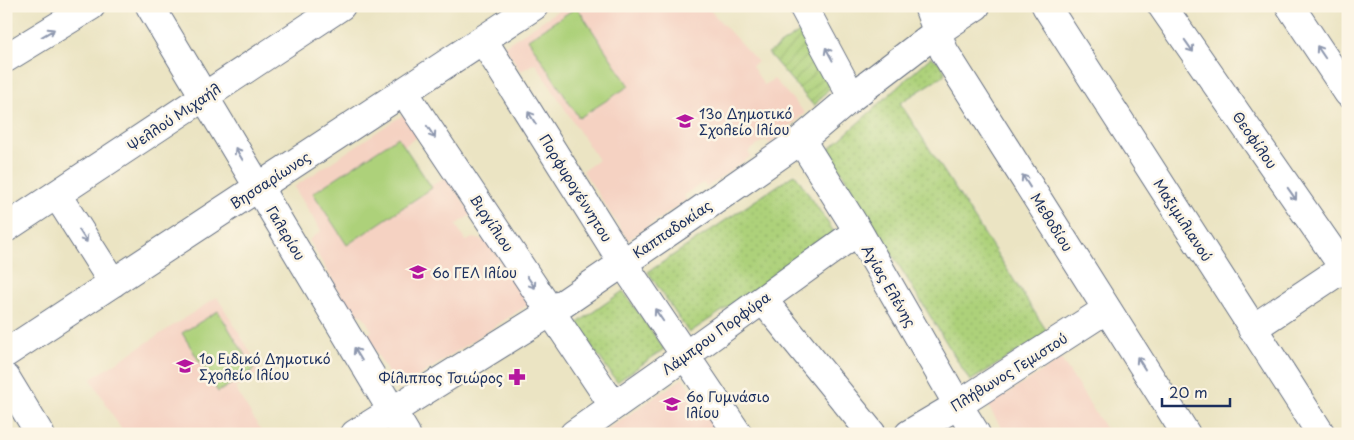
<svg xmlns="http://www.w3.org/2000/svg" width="1354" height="440" viewBox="0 0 1354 440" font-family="'Playpen Sans',sans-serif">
<defs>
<pattern id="park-dots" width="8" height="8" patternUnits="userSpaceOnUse" patternTransform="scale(1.25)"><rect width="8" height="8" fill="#add17a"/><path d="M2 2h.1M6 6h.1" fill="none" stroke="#94b46c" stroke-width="1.8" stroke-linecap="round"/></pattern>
<pattern id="garden-furrows" width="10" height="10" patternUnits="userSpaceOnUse" patternTransform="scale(1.25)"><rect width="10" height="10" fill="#add17a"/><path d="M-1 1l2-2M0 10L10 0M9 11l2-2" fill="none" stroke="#94b46c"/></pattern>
</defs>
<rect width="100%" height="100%" fill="#fcf5e5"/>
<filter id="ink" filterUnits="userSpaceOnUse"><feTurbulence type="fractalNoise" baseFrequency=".02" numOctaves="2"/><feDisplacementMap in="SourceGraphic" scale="10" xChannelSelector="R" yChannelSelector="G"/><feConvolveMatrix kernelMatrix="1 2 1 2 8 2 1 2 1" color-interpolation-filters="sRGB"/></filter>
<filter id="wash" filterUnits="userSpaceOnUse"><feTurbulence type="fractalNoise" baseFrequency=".0096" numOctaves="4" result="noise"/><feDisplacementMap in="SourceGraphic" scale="20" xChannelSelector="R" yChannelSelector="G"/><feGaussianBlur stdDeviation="1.12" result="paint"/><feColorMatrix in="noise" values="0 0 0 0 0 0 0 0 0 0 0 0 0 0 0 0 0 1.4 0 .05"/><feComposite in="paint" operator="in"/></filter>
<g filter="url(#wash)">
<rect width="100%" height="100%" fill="#ebe4c3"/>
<path fill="#f5d2c2" d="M 565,6 L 706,6 L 758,62 L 752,66 L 764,85 L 774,79 L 805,113 L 770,144 L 766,139 L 748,152 L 751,156 L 707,187 L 703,183 L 684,195 L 686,200 L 628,240 L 583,171 L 598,160 L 535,63 L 521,71 L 504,46 Z
M 404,114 L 418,136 L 404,146 L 431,186 L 446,177 L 472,214 L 456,225 L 466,241 L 473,238 L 488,241 L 529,304 L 398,390 L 366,335 L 372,331 L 363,316 L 351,312 L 309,240 L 321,231 L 294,187 Z
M 217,297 L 262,371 L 235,388 L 263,434 L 124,434 L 91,379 Z
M 1061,359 L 1109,434 L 1005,434 L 988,406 Z
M 683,378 L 719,430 L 719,434 L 601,434 Z"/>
<path fill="url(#park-dots)" stroke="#64806c" d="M 931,57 L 940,63 L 945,72 L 943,76 L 900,103 L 1048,333 L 970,381 L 828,150 Z
M 795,174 L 836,235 L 689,333 L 648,272 Z
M 623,291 L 664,349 L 617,382 L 576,324 Z"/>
<path fill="url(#garden-furrows)" stroke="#64806c" d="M 801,31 L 832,85 L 814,106 L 768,53 Z"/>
<path fill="#add17a" stroke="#64806c" d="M 577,7 L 629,86 L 579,118 L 528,39 Z
M 398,137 L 432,188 L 347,245 L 313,193 Z
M 218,311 L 254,370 L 218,392 L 182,333 Z"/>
</g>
<g filter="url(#ink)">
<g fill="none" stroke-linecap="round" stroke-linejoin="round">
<g stroke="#646e81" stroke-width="30">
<path id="minor" d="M 150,6 L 406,434
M 803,6 L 852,97
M 928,6 L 944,51 L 1186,434
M 1046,6 L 1321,434
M 1162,6 L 1348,274
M 1290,6 L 1348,93
M 483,40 L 623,263 L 738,434
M 6,58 L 91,6
M 404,92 L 613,405
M 801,140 L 858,231 L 958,405 L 976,434
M 57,195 L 113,283
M 6,228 L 341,6
M 763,300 L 872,434
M 1252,329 L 1348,265
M 6,353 L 534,6
M 6,378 L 40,434
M 355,434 L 551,312 L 682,223 L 801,140 L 852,97 L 937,32 L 976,6
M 574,434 L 686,355 L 858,231
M 909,434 L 958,405 L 1107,309"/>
</g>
<use href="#minor" stroke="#fff" stroke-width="28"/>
</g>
<defs><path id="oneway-shaft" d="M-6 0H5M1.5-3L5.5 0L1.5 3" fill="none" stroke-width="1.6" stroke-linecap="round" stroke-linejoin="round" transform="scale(1.25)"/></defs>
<g stroke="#8d97ae">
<use href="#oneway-shaft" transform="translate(48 33) rotate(-31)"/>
<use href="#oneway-shaft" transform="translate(1189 46) rotate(55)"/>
<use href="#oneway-shaft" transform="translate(1321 52) rotate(-124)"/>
<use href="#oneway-shaft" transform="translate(829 54) rotate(-118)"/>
<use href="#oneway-shaft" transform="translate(532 118) rotate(-122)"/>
<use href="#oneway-shaft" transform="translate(431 132) rotate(56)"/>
<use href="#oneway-shaft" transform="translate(239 154) rotate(-121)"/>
<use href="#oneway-shaft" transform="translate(1026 181) rotate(-122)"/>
<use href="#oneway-shaft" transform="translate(1292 194) rotate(55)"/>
<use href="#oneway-shaft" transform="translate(83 236) rotate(58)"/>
<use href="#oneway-shaft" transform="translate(531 282) rotate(56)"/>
<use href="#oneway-shaft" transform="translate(659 315) rotate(-124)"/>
<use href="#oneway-shaft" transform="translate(358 354) rotate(-121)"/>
<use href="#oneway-shaft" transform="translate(1141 363) rotate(-122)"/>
</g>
</g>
<defs>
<g id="school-bare" transform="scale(1.35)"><path d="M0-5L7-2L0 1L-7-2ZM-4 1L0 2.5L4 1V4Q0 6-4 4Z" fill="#b5179e" stroke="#fcf5e5" stroke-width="2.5" paint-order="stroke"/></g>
<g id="pharmacy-bare" transform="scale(1.35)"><path d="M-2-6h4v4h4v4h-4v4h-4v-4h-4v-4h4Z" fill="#b5179e" stroke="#fcf5e5" stroke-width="2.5" paint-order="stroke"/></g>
</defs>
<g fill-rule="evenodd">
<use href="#school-bare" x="685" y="121"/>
<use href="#school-bare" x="418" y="272"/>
<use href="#school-bare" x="185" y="366"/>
<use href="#pharmacy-bare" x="517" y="377"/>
<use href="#school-bare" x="672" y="404"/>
</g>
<g text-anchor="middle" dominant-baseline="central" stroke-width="5" stroke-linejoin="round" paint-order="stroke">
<g font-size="14" fill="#1b2f5e" stroke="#fcf5e5" text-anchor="start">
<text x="699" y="113">13ο Δημοτικό<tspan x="699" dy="16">Σχολείο Ιλίου</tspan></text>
<text x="432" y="272">6ο ΓΕΛ Ιλίου</text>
<text x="199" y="358">1ο Ειδικό Δημοτικό<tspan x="199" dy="16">Σχολείο Ιλίου</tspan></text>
<text x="503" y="377" text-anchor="end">Φίλιππος Τσιώρος</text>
<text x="686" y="396">6ο Γυμνάσιο<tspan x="686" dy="16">Ιλίου</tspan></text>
</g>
<g font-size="14" fill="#1b2f5e" stroke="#fcf5e5">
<text transform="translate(174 117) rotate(-34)">Ψελλού Μιχαήλ</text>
<text transform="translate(1255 140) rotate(55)">Θεοφίλου</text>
<text transform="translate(270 180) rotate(-33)">Βησσαρίωνος</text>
<text transform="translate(576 188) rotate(58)">Πορφυρογέννητου</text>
<text transform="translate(1183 220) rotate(57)">Μαξιμιλιανού</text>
<text transform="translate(1052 222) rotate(58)">Μεθοδίου</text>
<text transform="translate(492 223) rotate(56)">Βιργίλιου</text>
<text transform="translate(672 229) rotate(-34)">Καππαδοκίας</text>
<text transform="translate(286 233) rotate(59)">Γαλερίου</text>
<text transform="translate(889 286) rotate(60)">Αγίας Ελένης</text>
<text transform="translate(716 333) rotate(-36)">Λάμπρου Πορφύρα</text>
<text transform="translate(1009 372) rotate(-32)">Πλήθωνος Γεμιστού</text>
</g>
</g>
<rect width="1354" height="440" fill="none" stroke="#fcf5e5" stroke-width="25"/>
<path d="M1162 398v8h68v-8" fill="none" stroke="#1b2f5e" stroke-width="2.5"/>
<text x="1169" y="398" font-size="15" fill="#1b2f5e" stroke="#fcf5e5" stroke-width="4" paint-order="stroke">20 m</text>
</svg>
